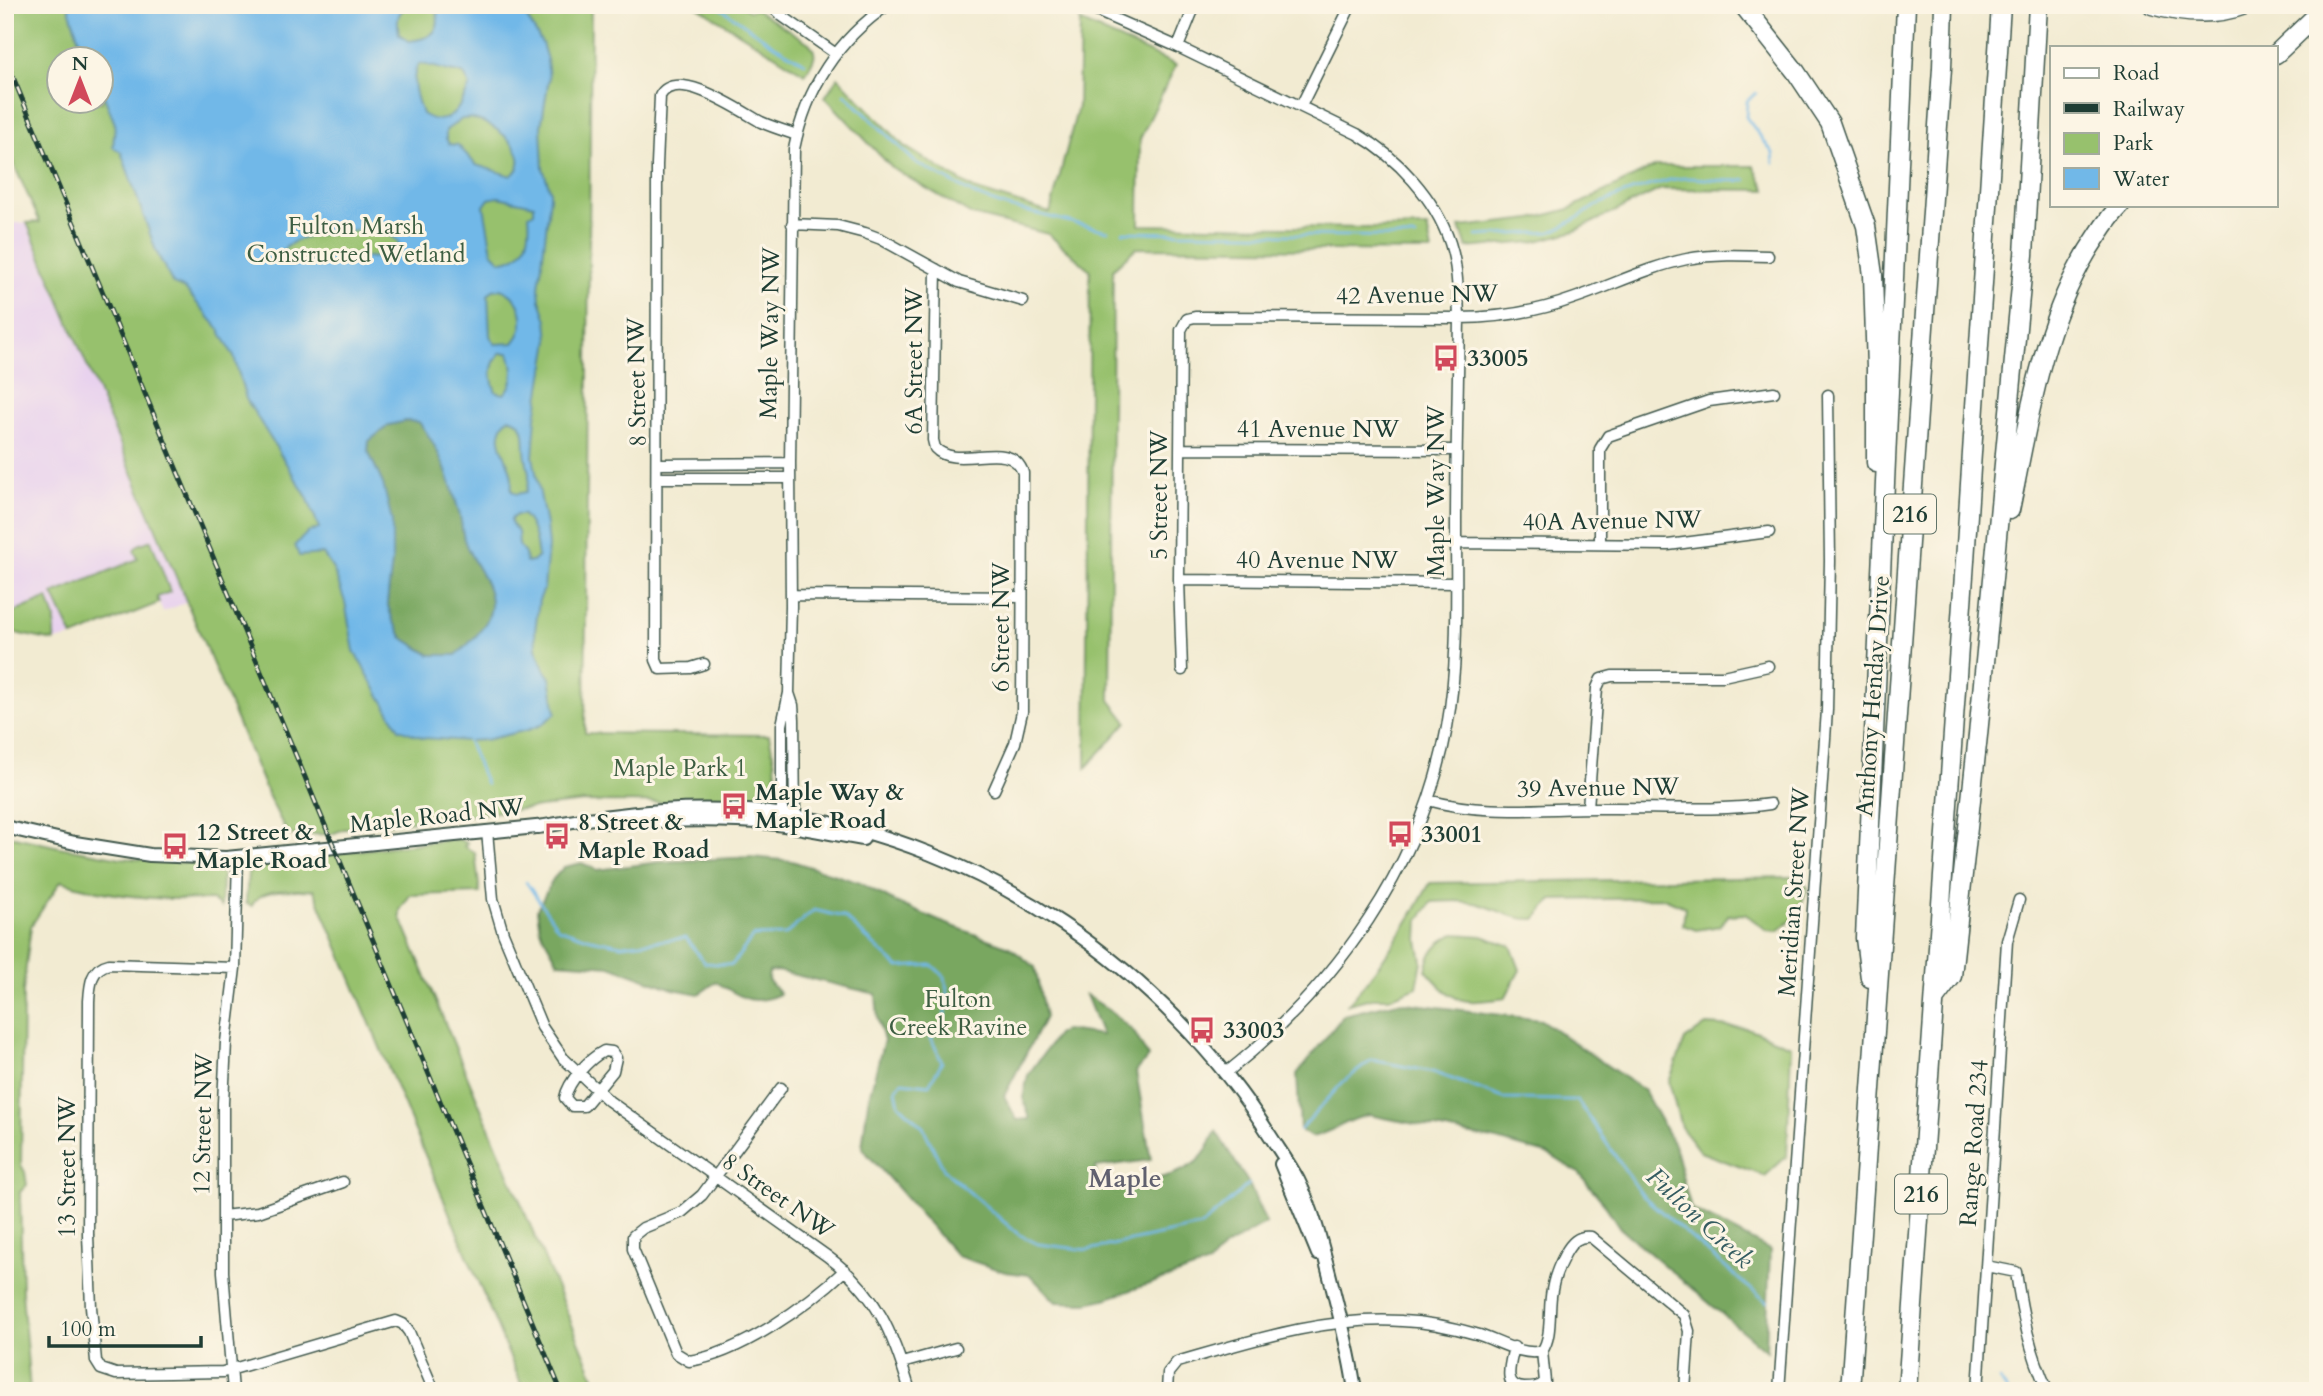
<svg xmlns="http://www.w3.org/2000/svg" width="2323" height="1396" viewBox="0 0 2323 1396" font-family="Cardo,serif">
<rect width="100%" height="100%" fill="#fcf5e5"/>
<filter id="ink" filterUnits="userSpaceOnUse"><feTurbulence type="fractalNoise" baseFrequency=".0143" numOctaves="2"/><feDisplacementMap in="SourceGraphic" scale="14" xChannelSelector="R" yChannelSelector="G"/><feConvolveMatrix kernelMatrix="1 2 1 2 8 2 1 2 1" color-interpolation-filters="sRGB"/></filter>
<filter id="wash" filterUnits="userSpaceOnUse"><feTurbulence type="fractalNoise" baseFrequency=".00686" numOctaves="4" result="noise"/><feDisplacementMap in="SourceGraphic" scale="28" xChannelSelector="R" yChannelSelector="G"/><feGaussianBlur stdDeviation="1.57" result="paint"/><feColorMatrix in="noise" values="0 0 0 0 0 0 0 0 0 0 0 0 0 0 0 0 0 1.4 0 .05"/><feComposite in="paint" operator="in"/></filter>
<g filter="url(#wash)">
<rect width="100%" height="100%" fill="#f2ebd2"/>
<path fill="#e8d2ee" d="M 5,223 L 27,223 L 187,602 L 163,612 L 159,603 L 73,637 L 54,641 L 5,631 Z"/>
<path fill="#97c16d" stroke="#5b7f50" stroke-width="2" fill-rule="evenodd" d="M 5,5 L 591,5 L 585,733 L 769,735 C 772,752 786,795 766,803 L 584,802 L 344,829 L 332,834 L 288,835 L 268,795 L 27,223 L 40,222 L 5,145 ZM 60,60 L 102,60 L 102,102 L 60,102 Z
M 695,5 L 740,5 L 749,11 L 756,9 L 809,43 C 820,55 812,62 805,74 Z
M 1080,21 L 1176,65 L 1140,139 L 1139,225 L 1377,228 L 1427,227 L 1432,251 L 1136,248 L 1113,269 L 1110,700 L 1127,722 L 1086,768 L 1090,270 L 1048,234 L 972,215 L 892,168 L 825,97 L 838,77 L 904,146 L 974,189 L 1050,213 L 1078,106 Z
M 1656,166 L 1754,166 L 1766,190 L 1661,189 L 1575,231 L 1533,242 L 1467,248 L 1460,227 L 1532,219 L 1569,209 Z
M 151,540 L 170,592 L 157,597 L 159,603 L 73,637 L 53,594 L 138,559 L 134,550 L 138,545 Z
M 48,598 L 55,619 L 54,641 L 5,631 L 5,616 Z
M 6,835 L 59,847 L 121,858 L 173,862 L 212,863 L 219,867 L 222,874 L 221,907 L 212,900 C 161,899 109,898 61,881 L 31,926 L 23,991 L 21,1165 L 25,1172 L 27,1185 L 20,1192 L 22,1292 L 30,1391 L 7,1391 L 5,1365 L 5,937 L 8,867 L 5,866 Z
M 458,839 L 467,843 L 464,846 L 475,853 L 480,893 L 410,895 L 400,910 L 400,916 L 600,1391 L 524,1391 L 314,890 C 296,891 259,886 252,906 L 246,903 L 248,873 L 254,870 L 258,862 Z
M 1796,877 L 1808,887 L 1796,917 L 1778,931 L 1767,930 L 1745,914 L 1728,915 L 1720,926 L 1696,930 L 1683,925 L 1685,907 L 1664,898 L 1552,900 L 1535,919 C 1514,920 1501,911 1482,905 C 1467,900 1448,901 1432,902 L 1419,920 L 1418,941 L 1422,961 L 1417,987 L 1389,998 L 1372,998 L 1348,1004 C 1381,966 1406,927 1430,883 Z
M 1455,934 L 1482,936 L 1511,946 L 1520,970 L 1505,998 C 1460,1004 1456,1005 1426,970 C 1430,951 1437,942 1455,934 Z
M 1706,1025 L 1747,1028 L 1791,1046 L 1787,1156 L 1765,1176 L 1700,1152 L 1681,1127 L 1669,1082 L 1685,1040 Z"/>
<path fill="#79a760" stroke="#4c724a" stroke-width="2" d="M 406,421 L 419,422 C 441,450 451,481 460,516 C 462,524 462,534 465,542 C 472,563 493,584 491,607 C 489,626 470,643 457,655 L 431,655 L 403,638 L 393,621 L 387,603 L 392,562 L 383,484 L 368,451 L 369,441 L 389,425 Z
M 751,857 L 792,861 L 860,883 L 893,901 L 939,921 L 1009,947 L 1035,967 L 1045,1017 L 1004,1096 L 1017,1120 L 1030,1119 L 1023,1098 L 1028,1075 L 1057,1035 L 1065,1030 L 1102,1035 L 1086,995 L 1109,1010 L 1134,1032 L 1148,1057 L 1136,1072 L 1151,1160 L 1096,1167 L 1095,1184 C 1126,1184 1182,1181 1203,1155 C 1208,1148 1212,1139 1216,1131 L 1249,1184 L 1266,1223 L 1222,1249 L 1209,1264 L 1105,1299 L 1087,1303 L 1056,1302 L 1030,1275 L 1005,1272 L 957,1256 L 862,1148 L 868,1101 L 884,1040 L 878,1020 L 876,994 L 778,971 L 769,972 L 768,980 L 780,994 C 751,1007 741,997 716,982 L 699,994 L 673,989 L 610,966 L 558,962 L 540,930 L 537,910 L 553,879 L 564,867 L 582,863 L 597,870 L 660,862 Z
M 1398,1002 L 1541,1020 L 1644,1091 L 1674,1145 L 1691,1209 L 1770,1250 L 1766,1351 L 1620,1228 L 1603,1202 L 1579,1173 L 1550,1155 L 1497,1140 L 1369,1115 C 1348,1119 1331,1133 1311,1137 L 1300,1130 L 1297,1074 L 1344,1015 Z"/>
<path fill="#71b8e8" stroke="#487a8e" stroke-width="2" fill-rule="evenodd" d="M 68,5 L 410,5 C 396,11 397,21 399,34 L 409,41 C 430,39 443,32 436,8 L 428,5 L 510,5 L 527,18 L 542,43 L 547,60 L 549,78 L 541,127 L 543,168 L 550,190 L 550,197 L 539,288 L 540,300 L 547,320 L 549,341 L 536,417 L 533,457 L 546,525 L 548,546 L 544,589 L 539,600 L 535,631 L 536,648 L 544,669 L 550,678 L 556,713 L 541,725 L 528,730 L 485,740 L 468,741 L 424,738 L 399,729 L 354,651 L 345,602 L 334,571 L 323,554 L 299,556 L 295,545 L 307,533 L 319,528 L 307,497 L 246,399 L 234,357 L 219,329 L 185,289 L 173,284 L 156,251 L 121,152 L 113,147 L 115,124 L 102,91 L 102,60 L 87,59 L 82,50 ZM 419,64 C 435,65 447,73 463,73 L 470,85 C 461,107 449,131 422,114 C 417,99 409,78 419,64 ZM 462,119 C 466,119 470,118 473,119 C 493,122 538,155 511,176 L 476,165 L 458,145 L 449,144 L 446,138 L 446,130 ZM 498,197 L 534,205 L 534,212 L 529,215 C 531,236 527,259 501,261 L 492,252 L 484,206 L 489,199 ZM 360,230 L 390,235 L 398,241 L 399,249 C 377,265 362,253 339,256 C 322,258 305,263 288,266 L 280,253 C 299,231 332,233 360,230 ZM 500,289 C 523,297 529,325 513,343 L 495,344 L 490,336 L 488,295 L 493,290 ZM 500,353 L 509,353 C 514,367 516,383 504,394 L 496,392 C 490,377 489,366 500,353 ZM 509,418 C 527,422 524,437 525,451 C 526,468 533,473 526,492 L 517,494 L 512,491 C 511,487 512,483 512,479 C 511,458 487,437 509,418 ZM 406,421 L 419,422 C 441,450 451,482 460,516 C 462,524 462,534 465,542 C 472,563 493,584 491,607 C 489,626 470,643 456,655 L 430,655 L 403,638 L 393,621 L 387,603 L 392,562 L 392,520 L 383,484 L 368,451 L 369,441 L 389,425 ZM 516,515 L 523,515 C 534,526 536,542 538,557 L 533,562 L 526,562 L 525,554 L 519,545 L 518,532 L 511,523 L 511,519 Z"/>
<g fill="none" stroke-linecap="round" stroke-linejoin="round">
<path stroke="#71b8e8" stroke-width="2.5" d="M 716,5 L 774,45 L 805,63
M 1756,93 L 1747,101 L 1746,117 L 1773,153 L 1774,163
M 845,94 L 915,162 L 979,197 L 1008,207 L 1108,231
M 1123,232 L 1416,237
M 1477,236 L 1550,232 C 1569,226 1584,212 1602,203 C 1621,194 1650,185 1670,180 C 1695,174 1720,184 1746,180
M 468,741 L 486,784
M 526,882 L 558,928 L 591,939 L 621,945 L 686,938 L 705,963 L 732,965 L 753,936 L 785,935 L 814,910 L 844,917 L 898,967 L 932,965 L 945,977 L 948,997 L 943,1025 L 931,1038 L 942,1062 L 929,1085 L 902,1082 L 896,1090 L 899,1104 L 923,1127 L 944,1170 L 1018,1234 L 1038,1244 L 1088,1250 L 1201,1226 L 1249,1184
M 1300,1130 L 1343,1082 L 1372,1060 L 1433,1072 L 1506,1099 L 1577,1100 L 1642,1195 L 1742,1282 L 1768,1302
M 1999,1380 L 2008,1391"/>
</g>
</g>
<g filter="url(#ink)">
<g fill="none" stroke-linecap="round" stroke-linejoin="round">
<g stroke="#3f574c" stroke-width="13">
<path id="minor" d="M 770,5 L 782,16 L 836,54
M 1083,5 L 1178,47 L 1357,134 C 1397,157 1435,198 1450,243 C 1458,267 1458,294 1459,318 C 1458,388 1456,457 1456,526 C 1456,593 1459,661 1447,727 C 1422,867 1336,986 1226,1073
M 1178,47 L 1195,5
M 1301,106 L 1351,5
M 792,224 L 838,226 L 865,233 L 881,239 L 959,282 L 1023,301
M 936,269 L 933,440 L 935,448 C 957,472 1011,436 1023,473 L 1022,712 L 1015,743 L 994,790
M 1180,449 L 1456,450
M 659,464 L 790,463
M 658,478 L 790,478
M 1456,543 L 1668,545 L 1769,532
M 1600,544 L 1600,449 L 1608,436 L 1709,401 L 1774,392
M 1179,580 L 1456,583
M 791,595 L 1022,597
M 704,664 L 691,668 L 660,669 L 656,660 L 657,165 L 660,96 C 676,66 741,111 761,122 C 772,127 785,131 797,135
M 1182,670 L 1179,580 L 1181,330 L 1187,319 L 1195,317 L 1459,318 C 1498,318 1539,311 1575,298 C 1613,285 1648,267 1687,259 C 1714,254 1741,255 1768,256
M 789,693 L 793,705 L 794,719 L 795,822
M 1428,800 C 1485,816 1541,808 1599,808 C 1655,807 1713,812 1770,804
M 1588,808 L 1597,688 L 1601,679 L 1612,676 L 1723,676 L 1768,666
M 782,821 L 782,725 L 789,693 L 791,606 L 790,463 L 794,149 C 806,90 837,40 888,5
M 487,831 L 493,899 L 503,933 L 542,1027 L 563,1058 L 609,1101 L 827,1256 C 877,1293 893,1333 910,1391
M 235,968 L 109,964 C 91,968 90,984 89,1001 L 88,1235 L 91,1307 L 96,1361 L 101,1369 L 116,1374 L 223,1372 L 396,1321 L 403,1324 L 409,1332 L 434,1391
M 604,1051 L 612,1052 L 616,1058 L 613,1071 L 584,1106 L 572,1106 L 565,1098 C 568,1081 590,1058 604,1051 Z
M 781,1088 L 702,1195 L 682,1212 L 643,1228 L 633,1236 L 633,1249 L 676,1353 L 689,1361 C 740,1354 808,1305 845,1270
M 223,1216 L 258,1212 L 343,1182
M 1986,1266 L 2016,1272 C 2022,1314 2030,1353 2048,1391
M 1514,1347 C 1511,1362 1501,1387 1524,1388 C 1533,1388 1539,1388 1545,1382 L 1542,1351
M 1542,1351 C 1553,1336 1548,1308 1552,1290 C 1554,1278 1559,1265 1565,1254 C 1571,1243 1578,1235 1591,1237 L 1684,1315 L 1689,1331 L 1685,1391
M 902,1363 L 956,1348
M 233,1391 L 223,1272 L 223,1103 L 226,1042 L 235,968 L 238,857
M 1167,1391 L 1168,1373 L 1177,1362 C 1250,1341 1325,1316 1402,1321 C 1427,1322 1452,1327 1476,1334 C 1495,1339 1522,1357 1542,1351
M 1779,1391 L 1827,710 L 1830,561 L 1828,395
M 1978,1391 L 2007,941 L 2019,900"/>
</g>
<g stroke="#3f574c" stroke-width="16">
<path id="tertiary" d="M 607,822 C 661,821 714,818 768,823 C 800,826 831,834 863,839
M 5,827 L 75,843 L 150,855 L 226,858 L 546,826
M 539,827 C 621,812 703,803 785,815 C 982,842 1166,971 1271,1137 C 1280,1151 1290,1165 1298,1180 C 1314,1212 1322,1246 1331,1281 C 1340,1318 1350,1353 1355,1391
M 1281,1164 L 1318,1254"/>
</g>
<g stroke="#3f574c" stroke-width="21">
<path id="motorway" d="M 1743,5 L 1796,72 L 1830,123 L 1866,226 L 1873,275 L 1876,369 L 1876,463
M 2152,5 C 2183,14 2215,16 2245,5
M 2276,54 L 2318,14
M 2010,510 C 2030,415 2042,316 2098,235 C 2105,224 2112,214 2121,205
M 1870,978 L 1865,938 L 1906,5
M 1936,997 L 1952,976 L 1978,735 L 2024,255 L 2038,5
M 1850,1391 L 1942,68 L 1944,5
M 1907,1391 L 1965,561 L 2001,5"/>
</g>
<use href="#minor" stroke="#fff" stroke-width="10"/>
<use href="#tertiary" stroke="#fff" stroke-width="12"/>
<use href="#motorway" stroke="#fff" stroke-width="18"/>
<g stroke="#1f3d34" stroke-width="5">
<path id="rail" d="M 5,58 L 561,1391"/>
</g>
<use href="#rail" stroke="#fcf5e5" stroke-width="2.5" stroke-dasharray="8" stroke-linecap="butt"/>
</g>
</g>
<defs>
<g id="bus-bare" transform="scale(2.1)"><path d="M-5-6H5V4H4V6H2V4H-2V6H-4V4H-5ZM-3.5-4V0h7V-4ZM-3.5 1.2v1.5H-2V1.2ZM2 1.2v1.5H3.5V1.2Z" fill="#d1495b" stroke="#fcf5e5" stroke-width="2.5" paint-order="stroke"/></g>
</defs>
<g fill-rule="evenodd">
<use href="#bus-bare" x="1446" y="358"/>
<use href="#bus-bare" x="734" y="806"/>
<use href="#bus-bare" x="1400" y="834"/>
<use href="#bus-bare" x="557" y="836"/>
<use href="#bus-bare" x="175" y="846"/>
<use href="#bus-bare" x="1202" y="1030"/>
</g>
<g text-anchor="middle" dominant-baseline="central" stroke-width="6" stroke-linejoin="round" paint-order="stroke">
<g fill="#fcf5e5" stroke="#617469" stroke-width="2">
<rect x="1884" y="494.5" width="52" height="39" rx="5"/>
<rect x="1895" y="1174.5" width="52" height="39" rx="5"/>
</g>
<g font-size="23" font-weight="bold" fill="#1f3d34">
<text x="1910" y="514">216</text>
<text x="1921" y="1194">216</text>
</g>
<g font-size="24" fill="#3d5e42" stroke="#fcf5e5">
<text x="356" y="226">Fulton Marsh<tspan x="356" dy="28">Constructed Wetland</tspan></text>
<text x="680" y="768">Maple Park 1</text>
<text x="958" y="999">Fulton<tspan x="958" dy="28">Creek Ravine</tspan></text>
</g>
<g font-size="24" fill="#1f3d34" stroke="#fcf5e5">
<text transform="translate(1417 295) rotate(-1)">42 Avenue NW</text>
<text transform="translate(770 333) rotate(-89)">Maple Way NW</text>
<text transform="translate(914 361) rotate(-90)">6A Street NW</text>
<text transform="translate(637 382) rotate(-91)">8 Street NW</text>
<text x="1318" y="429">41 Avenue NW</text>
<text transform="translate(1436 491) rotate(-90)">Maple Way NW</text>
<text transform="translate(1159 495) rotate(-90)">5 Street NW</text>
<text transform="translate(1612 521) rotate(-1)">40A Avenue NW</text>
<text x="1317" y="560">40 Avenue NW</text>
<text transform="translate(1001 627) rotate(-90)">6 Street NW</text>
<text transform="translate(1873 696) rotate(-86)">Anthony Henday Drive</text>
<text transform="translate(1598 788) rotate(-1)">39 Avenue NW</text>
<text transform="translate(437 816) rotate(-6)">Maple Road NW</text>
<text transform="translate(1794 892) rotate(-86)">Meridian Street NW</text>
<text transform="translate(203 1124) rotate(-89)">12 Street NW</text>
<text transform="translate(1974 1143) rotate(-86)">Range Road 234</text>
<text transform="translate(67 1167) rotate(-90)">13 Street NW</text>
<text transform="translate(778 1196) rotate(35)">8 Street NW</text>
</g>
<g font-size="24" font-weight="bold" fill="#1f3d34" stroke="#fcf5e5" text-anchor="start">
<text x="1467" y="358">33005</text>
<text x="755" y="792">Maple Way &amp;<tspan x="755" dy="28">Maple Road</tspan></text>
<text x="578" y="822">8 Street &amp;<tspan x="578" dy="28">Maple Road</tspan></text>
<text x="196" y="832">12 Street &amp;<tspan x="196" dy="28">Maple Road</tspan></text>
<text x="1421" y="834">33001</text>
<text x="1223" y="1030">33003</text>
</g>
<g font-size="26" font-weight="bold" fill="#61616f" stroke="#fcf5e5">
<text x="1125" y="1178">Maple</text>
</g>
<g font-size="26" font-style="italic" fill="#345c61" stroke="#fcf5e5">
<text transform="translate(1700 1218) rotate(43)">Fulton Creek</text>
</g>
</g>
<rect width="2323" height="1396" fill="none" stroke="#fcf5e5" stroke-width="28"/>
<rect x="2050" y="46" width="228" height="161" fill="#fcf5e5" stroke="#a4ab9e" stroke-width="2"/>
<rect x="2064" y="68" width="35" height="10" fill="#ffffff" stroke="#a4ab9e" stroke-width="2"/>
<text x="2113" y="80" font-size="21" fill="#1f3d34">Road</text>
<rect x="2064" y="103" width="35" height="10" fill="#1f3d34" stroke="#a4ab9e" stroke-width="2"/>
<text x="2113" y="116" font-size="21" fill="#1f3d34">Railway</text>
<rect x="2064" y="133" width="35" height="21" fill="#97c16d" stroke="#a4ab9e" stroke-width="2"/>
<text x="2113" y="150" font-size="21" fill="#1f3d34">Park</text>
<rect x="2064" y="168" width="35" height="21" fill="#71b8e8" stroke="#a4ab9e" stroke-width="2"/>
<text x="2113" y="186" font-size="21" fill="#1f3d34">Water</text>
<g transform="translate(80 80)"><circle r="33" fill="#fcf5e5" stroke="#a4ab9e" stroke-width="2"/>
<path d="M0-5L12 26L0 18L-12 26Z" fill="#d1495b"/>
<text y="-10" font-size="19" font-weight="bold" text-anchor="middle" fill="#1f3d34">N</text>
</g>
<path d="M49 1336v10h152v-10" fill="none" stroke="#1f3d34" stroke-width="3.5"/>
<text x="60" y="1336" font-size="21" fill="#1f3d34" stroke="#fcf5e5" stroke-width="5" paint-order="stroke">100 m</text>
</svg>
